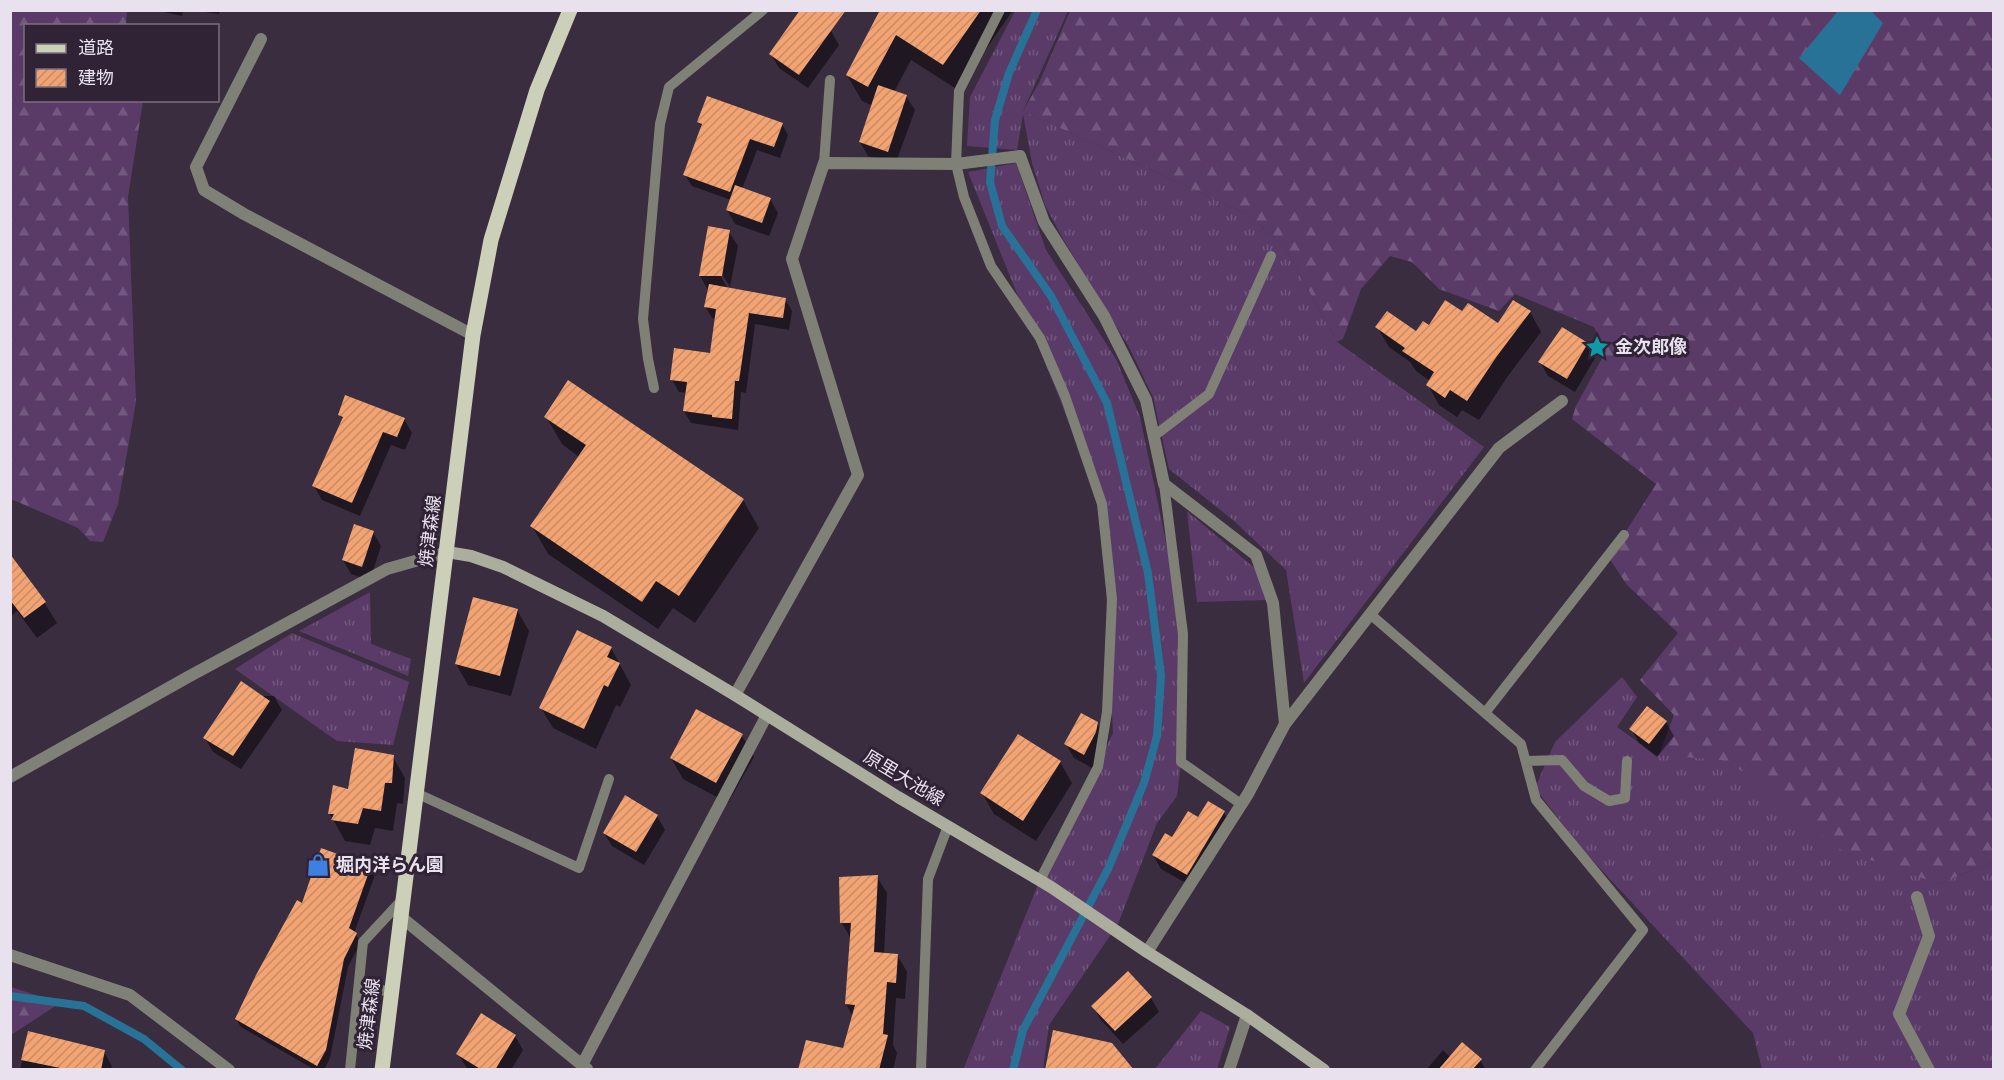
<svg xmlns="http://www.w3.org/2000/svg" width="2004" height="1080" viewBox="0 0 2004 1080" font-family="Karla,'Noto Sans JP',sans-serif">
<defs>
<pattern id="grass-tufts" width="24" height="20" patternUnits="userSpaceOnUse" patternTransform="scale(1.5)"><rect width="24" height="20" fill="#5a3b68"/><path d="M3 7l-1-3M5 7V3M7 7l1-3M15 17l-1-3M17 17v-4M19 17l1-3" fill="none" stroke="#72577e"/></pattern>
<pattern id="forest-firs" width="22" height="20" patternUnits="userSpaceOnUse" patternTransform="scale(1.5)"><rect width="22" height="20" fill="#5a3b68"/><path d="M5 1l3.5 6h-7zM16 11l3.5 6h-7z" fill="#72577e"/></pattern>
<pattern id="building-hatch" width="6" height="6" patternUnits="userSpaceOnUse" patternTransform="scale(1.5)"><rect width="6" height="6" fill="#f2a371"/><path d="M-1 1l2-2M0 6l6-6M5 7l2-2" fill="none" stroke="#c78b66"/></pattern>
</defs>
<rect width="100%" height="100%" fill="#3a2d40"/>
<path fill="url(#grass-tufts)" d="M 1015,11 L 1068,11 L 1023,111 L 1249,215 L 1286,249 L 1337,342 L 1484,447 L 1304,683 L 1286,570 L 1233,520 L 1169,469 L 1153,397 L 1129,347 L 1063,239 L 1045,205 L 1032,163 L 1023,114 L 1017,150 L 967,146 L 970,97 Z
M 1016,163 L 1046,250 L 1116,359 L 1140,417 L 1183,624 L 1186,723 L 1177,796 L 1157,823 L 1118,924 L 1049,1025 L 1043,1069 L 963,1070 L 1037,887 L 1113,733 L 1102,504 L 968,172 Z
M 1187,511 L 1257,570 L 1266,600 L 1197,602 Z
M 370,592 L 371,644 L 411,659 L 408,676 L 299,631 Z
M 292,633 L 409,682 L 393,745 L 337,741 L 235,669 Z
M 1622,677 L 1637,697 L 1617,727 L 1656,755 L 1695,752 L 1735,763 L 1939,884 L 1993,862 L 1993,1069 L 1762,1069 L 1753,1033 L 1582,849 L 1535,788 L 1555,742 Z
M 1201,1011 L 1230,1027 L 1217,1069 L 1155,1069 Z"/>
<path fill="url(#forest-firs)" d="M 10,11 L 127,11 L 126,25 L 26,26 L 26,100 L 143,101 L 128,197 L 136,402 L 118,504 L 103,542 L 90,541 L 78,528 L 11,499 Z
M 1070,11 L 1993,11 L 1993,862 L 1939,884 L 1839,849 L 1746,773 L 1721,760 L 1659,755 L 1674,715 L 1640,680 L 1678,633 L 1627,585 L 1609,558 L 1656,484 L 1572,419 L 1576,406 L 1606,351 L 1594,327 L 1515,294 L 1499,311 L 1439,289 L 1412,262 L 1390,256 L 1361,289 L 1343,339 L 1337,342 L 1286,249 L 1249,215 L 1023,111 L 1039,83 Z
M 11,987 L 60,1003 L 11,1035 Z"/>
<path fill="#297297" d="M 1838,11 L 1871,11 L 1883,23 L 1840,95 L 1799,58 Z"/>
<path fill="#0007" d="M 154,10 L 183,10 L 182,16 Z
M 190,10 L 220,10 L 219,14 Z
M 882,10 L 1013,10 L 958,90 L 911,60 L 894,92 L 906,96 L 915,110 L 895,165 L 868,156 L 860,142 L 873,106 L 862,101 L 847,75 Z
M 831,31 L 839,45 L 808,88 L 779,68 L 771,54 Z
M 699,122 L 782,124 L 788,135 L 780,158 L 757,150 L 742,189 L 770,199 L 778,213 L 769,236 L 735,224 L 727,210 L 731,200 L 692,186 L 685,175 L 702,128 Z
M 709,228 L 729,232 L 738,246 L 730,287 L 719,269 L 717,270 L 728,289 L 785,299 L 792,311 L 789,330 L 755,324 L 746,393 L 741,392 L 738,430 L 691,423 L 684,411 L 687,393 L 679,392 L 672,380 L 712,354 L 716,319 L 712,318 L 705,306 L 708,290 L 700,276 Z
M 1530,312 L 1541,332 L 1508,376 L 1479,420 L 1462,410 L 1457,417 L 1439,405 L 1428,385 L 1430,381 L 1416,371 L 1410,362 L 1389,347 L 1377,327 L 1416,333 L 1463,313 L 1499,325 Z
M 1587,344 L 1595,358 L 1575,392 L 1548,376 L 1540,362 Z
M 569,383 L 743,500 L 759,528 L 695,623 L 673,608 L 658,629 L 548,554 L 532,526 L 579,457 L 562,444 L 546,417 Z
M 340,415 L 404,419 L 412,433 L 405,450 L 391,445 L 360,516 L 322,500 L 314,486 L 343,420 Z
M 373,532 L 381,546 L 370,580 L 351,574 L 343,560 Z
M 10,557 L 44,602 L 57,623 L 37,638 L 17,611 L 10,617 Z
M 517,610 L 529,631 L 511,696 L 468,685 L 456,664 Z
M 611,648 L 631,685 L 620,707 L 616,705 L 596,749 L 553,728 L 541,708 Z
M 260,696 L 274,696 L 282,710 L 241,769 L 213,752 L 205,738 Z
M 1666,722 L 1674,736 L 1657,757 L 1639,743 L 1631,729 Z
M 1097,723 L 1105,737 L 1103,746 L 1092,768 L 1074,758 L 1066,744 Z
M 742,736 L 754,757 L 728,803 L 683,779 L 671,758 Z
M 393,757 L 405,778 L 403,804 L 397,803 L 393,831 L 375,828 L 370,845 L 345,841 L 330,814 L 349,790 Z
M 1060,762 L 1072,783 L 1036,841 L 994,814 L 982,793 Z
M 1224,813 L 1232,826 L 1195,888 L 1161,869 L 1153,855 L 1199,819 Z
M 657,816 L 665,830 L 644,865 L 612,846 L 604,833 Z
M 370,867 L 375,875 L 354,933 L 361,942 L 348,967 L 330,1058 L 324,1070 L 315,1070 L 241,1027 L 236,1019 L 303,905 Z
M 877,877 L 887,893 L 884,955 L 897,955 L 907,972 L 905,999 L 896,998 L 893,1045 L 897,1053 L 893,1070 L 800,1070 L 844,1050 L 853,1017 L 846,1004 L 851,939 L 842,923 Z
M 1128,973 L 1151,998 L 1159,1012 L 1123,1044 L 1101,1020 L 1093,1006 Z
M 29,1033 L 104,1052 L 112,1066 L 111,1070 L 20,1070 Z
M 515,1036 L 523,1050 L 511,1070 L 468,1070 L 458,1054 Z
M 1443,1050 L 1451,1058 L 1480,1060 L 1486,1070 L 1426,1070 Z"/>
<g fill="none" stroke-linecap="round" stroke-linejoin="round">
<path stroke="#297297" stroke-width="8" d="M 10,996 L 84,1006 L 144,1039 L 182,1070
M 1013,1070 L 1023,1030 L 1108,869 L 1144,783 L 1157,736 L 1161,676 L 1148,573 L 1107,403 L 1051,296 L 1002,226 L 990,182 L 995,120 L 1009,73 L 1037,10"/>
</g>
<path fill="url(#building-hatch)" d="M 800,10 L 846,10 L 799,75 L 769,54 Z
M 880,10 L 981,10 L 943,65 L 896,35 L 868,87 L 846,75 Z
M 878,85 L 907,95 L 888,152 L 859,142 Z
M 707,96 L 783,123 L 774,147 L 750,139 L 730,192 L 683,175 L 702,124 L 697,122 Z
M 735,185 L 771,198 L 762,223 L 726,210 Z
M 708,226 L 730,230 L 722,276 L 699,276 Z
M 709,284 L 786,298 L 783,318 L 749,313 L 739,381 L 735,381 L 732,419 L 712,417 L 712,415 L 683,411 L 687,382 L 670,380 L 674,348 L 710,353 L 716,309 L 704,307 Z
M 1445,300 L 1462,311 L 1468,303 L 1498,323 L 1513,300 L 1531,311 L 1497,356 L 1467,401 L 1450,390 L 1445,398 L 1426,385 L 1434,372 L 1402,351 L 1405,348 L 1375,327 L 1387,311 L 1416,331 L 1423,321 L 1429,325 Z
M 1562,327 L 1588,343 L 1567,379 L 1538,362 Z
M 568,380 L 744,499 L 679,596 L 656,581 L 642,602 L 530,526 L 586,445 L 544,417 Z
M 345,395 L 405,418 L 397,437 L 383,432 L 352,503 L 312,486 L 343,417 L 338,415 Z
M 354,524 L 374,531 L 362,567 L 342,560 Z
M 10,554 L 46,602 L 24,618 L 10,600 Z
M 473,597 L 518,609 L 500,676 L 455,664 Z
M 577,630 L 612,647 L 607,657 L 620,663 L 608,687 L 604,685 L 584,729 L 539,708 Z
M 241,681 L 270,701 L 233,756 L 203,738 Z
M 1647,706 L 1667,721 L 1649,744 L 1629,729 Z
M 696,709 L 743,734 L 716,783 L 670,758 Z
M 1081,713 L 1098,722 L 1096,732 L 1084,755 L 1064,744 Z
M 1018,734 L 1061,761 L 1023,821 L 980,793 Z
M 355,748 L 394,755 L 392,783 L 385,783 L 381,811 L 363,808 L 358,824 L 331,820 L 334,814 L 328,814 L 333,785 L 348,789 Z
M 625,795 L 658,815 L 636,852 L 603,833 Z
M 1208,801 L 1225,811 L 1187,875 L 1152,855 L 1165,833 L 1172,837 L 1188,811 L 1198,817 Z
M 321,848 L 371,866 L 349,928 L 357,933 L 344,959 L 326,1050 L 317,1066 L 235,1019 L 256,975 L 297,900 L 302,903 Z
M 878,875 L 874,952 L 898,954 L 896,983 L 887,982 L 883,1034 L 888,1035 L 879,1070 L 798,1070 L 806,1040 L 843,1048 L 855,1005 L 845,1004 L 851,923 L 840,923 L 839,877 Z
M 1128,971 L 1152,997 L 1115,1031 L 1091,1006 Z
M 481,1013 L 516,1035 L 495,1070 L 482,1070 L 456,1054 Z
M 1053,1030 L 1112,1043 L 1134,1070 L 1045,1070 Z
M 28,1031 L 105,1050 L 101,1070 L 70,1070 L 21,1060 Z
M 1462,1042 L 1482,1059 L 1472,1070 L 1438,1070 Z"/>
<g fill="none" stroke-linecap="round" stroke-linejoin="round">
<path stroke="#808176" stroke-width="10" d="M 1000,10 L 959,91 L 956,164 L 964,197 L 991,266 L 1040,338 L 1065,396 L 1102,504 L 1112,599 L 1107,712 L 1098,767 L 1040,880
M 824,163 L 830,80
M 654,388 L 648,359 L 643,319 L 660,124 L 669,87 L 763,10
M 1154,436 L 1209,394 L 1271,256
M 1164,484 L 1183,634 L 1181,762 L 1241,804
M 1370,614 L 1521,744 L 1536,800 L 1643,930 L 1535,1070
M 1485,713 L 1624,535
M 1526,761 L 1562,760 L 1584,786 L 1609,801 L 1625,798 L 1627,761
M 416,793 L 579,868 L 609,779
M 359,986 L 392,992
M 350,1070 L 363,942 L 402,900
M 921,1070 L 928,879 L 948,826"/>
<path stroke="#808176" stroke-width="12" d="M 261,39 L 196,167 L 204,190 L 244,214 L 473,335
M 735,695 L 858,475 L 792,259 L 824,163 L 956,164 L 1020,156 L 1044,222 L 1104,316 L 1146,400 L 1164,484 L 1256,555 L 1273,603 L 1285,724
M 10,777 L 188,677 L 387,569 L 447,552
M 1917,897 L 1929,936 L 1899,1014 L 1929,1070
M 401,917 L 587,1069
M 1147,952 L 1248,794 L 1285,724 L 1499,448 L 1562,401
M 10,955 L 130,995 L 229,1070
M 582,1065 L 767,715
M 1229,1070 L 1247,1015"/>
<path stroke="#abae9c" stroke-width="12" d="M 447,552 L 471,556 L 503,567 L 603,616 L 735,695 L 898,797 L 1051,887 L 1147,952 L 1247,1015 L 1324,1070"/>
<path stroke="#cdd0b8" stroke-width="15" d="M 382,1070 L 473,335 L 491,240 L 537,90 L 570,10"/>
</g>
<defs>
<g id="sight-bare" transform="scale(1.8)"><path d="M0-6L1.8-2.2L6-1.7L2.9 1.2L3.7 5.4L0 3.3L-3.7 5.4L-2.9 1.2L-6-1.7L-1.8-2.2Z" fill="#0f9aa8" stroke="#302336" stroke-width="2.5" paint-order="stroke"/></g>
<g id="shop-bare" transform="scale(1.8)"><path d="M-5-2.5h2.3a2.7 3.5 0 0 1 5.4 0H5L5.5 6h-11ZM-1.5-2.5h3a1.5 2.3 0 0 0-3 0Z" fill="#3f7fe0" stroke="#302336" stroke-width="2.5" paint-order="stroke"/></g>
</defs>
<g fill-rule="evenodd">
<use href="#sight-bare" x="1597" y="347"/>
<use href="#shop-bare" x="318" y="865"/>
</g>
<g text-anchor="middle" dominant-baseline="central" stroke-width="6" stroke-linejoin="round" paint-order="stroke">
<g font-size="18" font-weight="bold" fill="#e9e1ee" stroke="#302336" text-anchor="start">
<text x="1615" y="347">金次郎像</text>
<text x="336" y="865">堀内洋らん園</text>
</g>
<g font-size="18" fill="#e9e1ee" stroke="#302336">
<text transform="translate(430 531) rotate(-83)">焼津森線</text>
<text transform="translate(904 778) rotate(31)">原里大池線</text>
<text transform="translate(369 1014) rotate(-83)">焼津森線</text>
</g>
</g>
<rect width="2004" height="1080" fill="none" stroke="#e9e1ee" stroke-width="24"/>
<rect x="24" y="24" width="195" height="78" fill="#302336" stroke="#7a6f80" stroke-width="1.5"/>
<rect x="36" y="44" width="30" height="9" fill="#cdd0b8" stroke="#7a6f80" stroke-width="1.5"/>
<text x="78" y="54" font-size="18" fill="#e9e1ee">道路</text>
<rect x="36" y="69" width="30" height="18" fill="url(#building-hatch)" stroke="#7a6f80" stroke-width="1.5"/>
<text x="78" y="84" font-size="18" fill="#e9e1ee">建物</text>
</svg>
